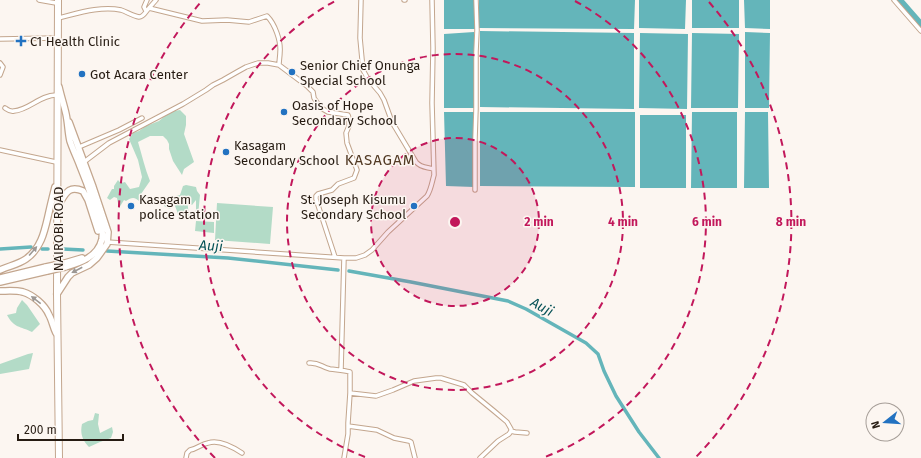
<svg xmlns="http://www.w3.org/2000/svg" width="921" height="458" viewBox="0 0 921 458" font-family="'Fira Sans',sans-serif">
<rect width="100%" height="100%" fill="#fcf6f1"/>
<path fill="#b3dbc7" d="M 180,110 L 186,116 L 186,125 L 184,134 L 194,162 L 184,169 L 182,175 L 173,161 L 169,149 L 169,144 L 167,140 L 163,136 L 150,136 L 138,142 C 142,155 145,169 150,181 L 141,194 L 140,202 C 135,197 132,197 126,201 L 124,200 L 119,208 L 117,198 L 114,197 L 110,200 L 107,198 L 112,189 L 114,189 L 114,186 L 118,180 C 120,183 122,183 125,182 L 130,189 L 139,187 L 142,177 L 138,160 L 129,139 L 133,133 L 139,131 L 146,126 L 159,121 L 165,116 L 174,111 Z
M 186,185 L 196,187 L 197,191 L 200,195 L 198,216 L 196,217 L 194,215 L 196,210 L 196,200 L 192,205 L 190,204 L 189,201 L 187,203 L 188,207 L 189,218 L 182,219 L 178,215 L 177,211 L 173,201 L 170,203 L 172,206 L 170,209 L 164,206 L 166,202 L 165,201 L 168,198 L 180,195 L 183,186 Z
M 217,203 L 273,207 L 270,244 L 215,240 Z
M 196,221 L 214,222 L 214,233 L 195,231 Z
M 22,300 L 27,305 L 40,324 L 32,332 C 20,326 14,328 7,315 L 16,313 L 17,308 Z
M 33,353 L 29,369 L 0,374 L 0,364 L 28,354 Z
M 95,413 L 99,414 L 98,424 L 100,433 L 112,427 L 113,432 L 111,438 L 100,442 L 89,447 C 82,440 80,433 82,424 L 88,421 L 93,420 Z"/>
<path fill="#64b5ba" d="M 444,0 L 474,0 L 475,29 L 444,29 Z
M 479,0 L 635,0 L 634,29 L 479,28 Z
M 639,0 L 686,0 L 685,29 L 639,28 Z
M 692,0 L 739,0 L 739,28 L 692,28 Z
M 744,0 L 770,0 L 770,29 L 745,28 Z
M 480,31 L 634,33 L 634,109 L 480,107 Z
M 474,32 L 474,108 L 444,108 L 444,34 Z
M 745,32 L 770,33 L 769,108 L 745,108 Z
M 640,33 L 688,34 L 687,109 L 639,108 Z
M 692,33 L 739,34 L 738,108 L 691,108 Z
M 444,112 L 475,112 L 474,187 L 446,186 Z
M 480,112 L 635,112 L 635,187 L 480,186 Z
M 692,112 L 737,112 L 737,188 L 691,188 Z
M 745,112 L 768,112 L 769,188 L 744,188 Z
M 640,115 L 686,115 L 686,188 L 640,188 Z"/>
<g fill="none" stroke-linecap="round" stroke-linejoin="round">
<path stroke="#64b5ba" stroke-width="3.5" d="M 0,249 L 31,247
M 42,249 L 48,249
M 63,249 L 83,250
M 107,251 L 228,258 L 338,270
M 349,271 L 411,282 L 508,301 L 526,309 L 586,343 L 598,354 L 604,371 L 616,396 L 639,432 L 659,458"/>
<path stroke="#64b5ba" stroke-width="6" d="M 900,0 L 921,24"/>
<g stroke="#c3a68e" stroke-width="5.5">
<path id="minor" d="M 39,0 L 56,3
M 361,0 L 360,38 L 363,70 L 368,79 L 380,93 L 384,100 L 392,122 L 416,162 C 421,168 427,167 433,169
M 404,0 L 405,0
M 894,0 L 921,31
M 149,8 L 156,0
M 146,11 L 144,7 L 147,0
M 58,18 C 79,13 100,6 121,10 C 127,12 133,16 139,17 C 144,17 146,11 149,8 L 202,21 L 227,20 L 249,22 L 267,16 C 275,24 281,41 280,52 C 280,56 279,61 279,65
M 0,39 L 56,38
M 0,63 L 3,67 L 0,75
M 5,108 C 8,110 10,112 14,111 C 29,110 40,95 56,95
M 79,147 L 119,130 L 142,118
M 0,150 L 56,162
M 84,162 L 109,143 L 183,104 L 206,90 L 213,85 L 223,80 L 237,72 L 246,67 L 258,63 L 268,63 L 279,65 L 307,86 L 313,92 L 314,98 L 321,108 L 328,112 L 348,115 L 349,118 L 349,126 L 346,133 L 347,143 L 357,170 L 354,178 L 338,184 L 332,190 L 318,194 L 316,196 L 316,199 L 335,257
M 475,190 L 475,139 L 476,109 L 476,52 L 477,30 L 476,0
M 107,242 L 344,258 L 356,258 L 365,255 L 372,250 L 388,232 L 427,196 C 431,190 432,182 434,175 L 432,103 L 433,48 L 432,0
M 309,363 C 319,362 321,367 330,369 C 337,370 343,370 350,372 L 350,393 L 348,423 L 348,434 L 344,458
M 341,370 L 344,258
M 350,393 L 376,396 L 393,390 L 414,381 L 436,378 L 441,378 L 464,385 L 472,393 L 494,411 L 507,422 L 511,429 L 511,431 L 509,434 L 498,441 L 480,458
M 348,426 L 377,430 L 394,438 L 409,441 L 411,442 L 415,458
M 511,431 L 515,432 L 527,433
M 186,458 L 187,453 L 190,450 C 197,449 201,444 208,443 C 219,439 233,447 242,453"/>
</g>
<g stroke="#c3a68e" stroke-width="8">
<path id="primary" d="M 59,87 C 61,96 64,105 66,114 C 68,123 68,132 70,141 C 73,150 77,158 80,166 C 85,178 89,189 93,201 C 97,213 104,226 102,239 C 98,257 80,263 65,267
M 57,207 C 65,196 67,184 83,191 L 88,200 L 98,231
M 65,263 L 82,258
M 0,270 C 9,266 19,264 26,259 C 42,248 45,229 49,212 C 51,203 53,195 55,187
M 0,278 L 46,267
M 0,282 L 47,271
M 0,291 C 7,291 15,290 23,292 C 33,295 45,305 49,315 C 52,320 53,327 56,333
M 57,294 L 68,277 L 72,273 L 89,265 L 97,258 L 107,244 L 108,232 L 93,187 L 69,122"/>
</g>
<g stroke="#c3a68e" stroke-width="8">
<path id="trunk" d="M 58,0 L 57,294 L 59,458"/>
</g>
<use href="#minor" stroke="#fff" stroke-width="3.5"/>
<use href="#primary" stroke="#fff" stroke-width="5.5"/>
<use href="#trunk" stroke="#fff" stroke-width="6"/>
<g stroke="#c3a68e" stroke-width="8" stroke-linecap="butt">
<path id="primary-bridge" d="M 46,267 L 65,263
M 47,271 L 65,267"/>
</g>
<use href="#primary-bridge" stroke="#fff" stroke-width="5.5"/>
</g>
<defs><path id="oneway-solid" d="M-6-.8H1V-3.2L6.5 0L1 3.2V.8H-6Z"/></defs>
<g fill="#9d9894">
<use href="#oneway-solid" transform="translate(33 251) rotate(-49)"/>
<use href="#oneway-solid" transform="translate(77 270) rotate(152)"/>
<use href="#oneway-solid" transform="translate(36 300) rotate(-142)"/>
</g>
<circle cx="455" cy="222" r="84" fill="#c2185b" fill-opacity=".12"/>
<g fill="none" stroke="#c2185b" stroke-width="2" stroke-dasharray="7 5">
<circle cx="455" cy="222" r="84"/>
<circle cx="455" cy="222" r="168"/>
<path d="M365 457A252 252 0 0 1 335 1M575 1A252 252 0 0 1 545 457"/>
<path d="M215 458A336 336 0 0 1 201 2M709 2A336 336 0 0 1 695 458"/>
</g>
<g fill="#2272c1" stroke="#fcf6f1" stroke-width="1.5">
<path d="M19 35h4v4h4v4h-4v4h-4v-4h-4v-4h4z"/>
<circle cx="292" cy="72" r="4"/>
<circle cx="82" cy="74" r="4"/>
<circle cx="284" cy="112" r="4"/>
<circle cx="226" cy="152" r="4"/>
<circle cx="131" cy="206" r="4"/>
<circle cx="414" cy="206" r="4"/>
</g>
<g text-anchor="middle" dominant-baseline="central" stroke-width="3" stroke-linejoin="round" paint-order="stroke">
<g font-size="13" fill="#261b12" stroke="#fcf6f1" text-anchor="start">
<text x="30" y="41">C1 Health Clinic</text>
<text x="300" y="65">Senior Chief Onunga<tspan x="300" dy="15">Special School</tspan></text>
<text x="90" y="74">Got Acara Center</text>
<text x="292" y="105">Oasis of Hope<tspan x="292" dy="15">Secondary School</tspan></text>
<text x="234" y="145">Kasagam<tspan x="234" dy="15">Secondary School</tspan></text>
<text x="139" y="199">Kasagam<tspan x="139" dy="15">police station</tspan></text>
<text x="406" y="199" text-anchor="end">St. Joseph Kisumu<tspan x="406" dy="15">Secondary School</tspan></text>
</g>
<g font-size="13" fill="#261b12" stroke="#fcf6f1">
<text transform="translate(58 229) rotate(-90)">NAIROBI ROAD</text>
</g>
<g font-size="14" font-style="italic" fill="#075257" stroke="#fcf6f1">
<text transform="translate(211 246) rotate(3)">Auji</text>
<text transform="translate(542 307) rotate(29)">Auji</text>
</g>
<g font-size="15" letter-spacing="1" fill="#513923" stroke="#fcf6f1">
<text x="380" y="160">KASAGAM</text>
</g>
</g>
<circle cx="455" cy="222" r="6" fill="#c2185b" stroke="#fcf6f1" stroke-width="2"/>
<g font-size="12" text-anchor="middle" font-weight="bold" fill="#c2185b" stroke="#fcf6f1" stroke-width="3" stroke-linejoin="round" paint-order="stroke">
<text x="539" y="226">2 min</text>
<text x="623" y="226">4 min</text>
<text x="707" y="226">6 min</text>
<text x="791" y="226">8 min</text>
</g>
<g transform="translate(885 422) rotate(253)"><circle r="19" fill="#fcf6f1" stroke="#a69e98"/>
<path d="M0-3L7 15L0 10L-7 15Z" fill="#2272c1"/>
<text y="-6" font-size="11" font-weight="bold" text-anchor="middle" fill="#261b12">N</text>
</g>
<path d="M18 434v6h105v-6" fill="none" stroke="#261b12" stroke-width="2"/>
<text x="24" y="434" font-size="12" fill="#261b12" stroke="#fcf6f1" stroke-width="3" paint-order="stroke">200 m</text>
</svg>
